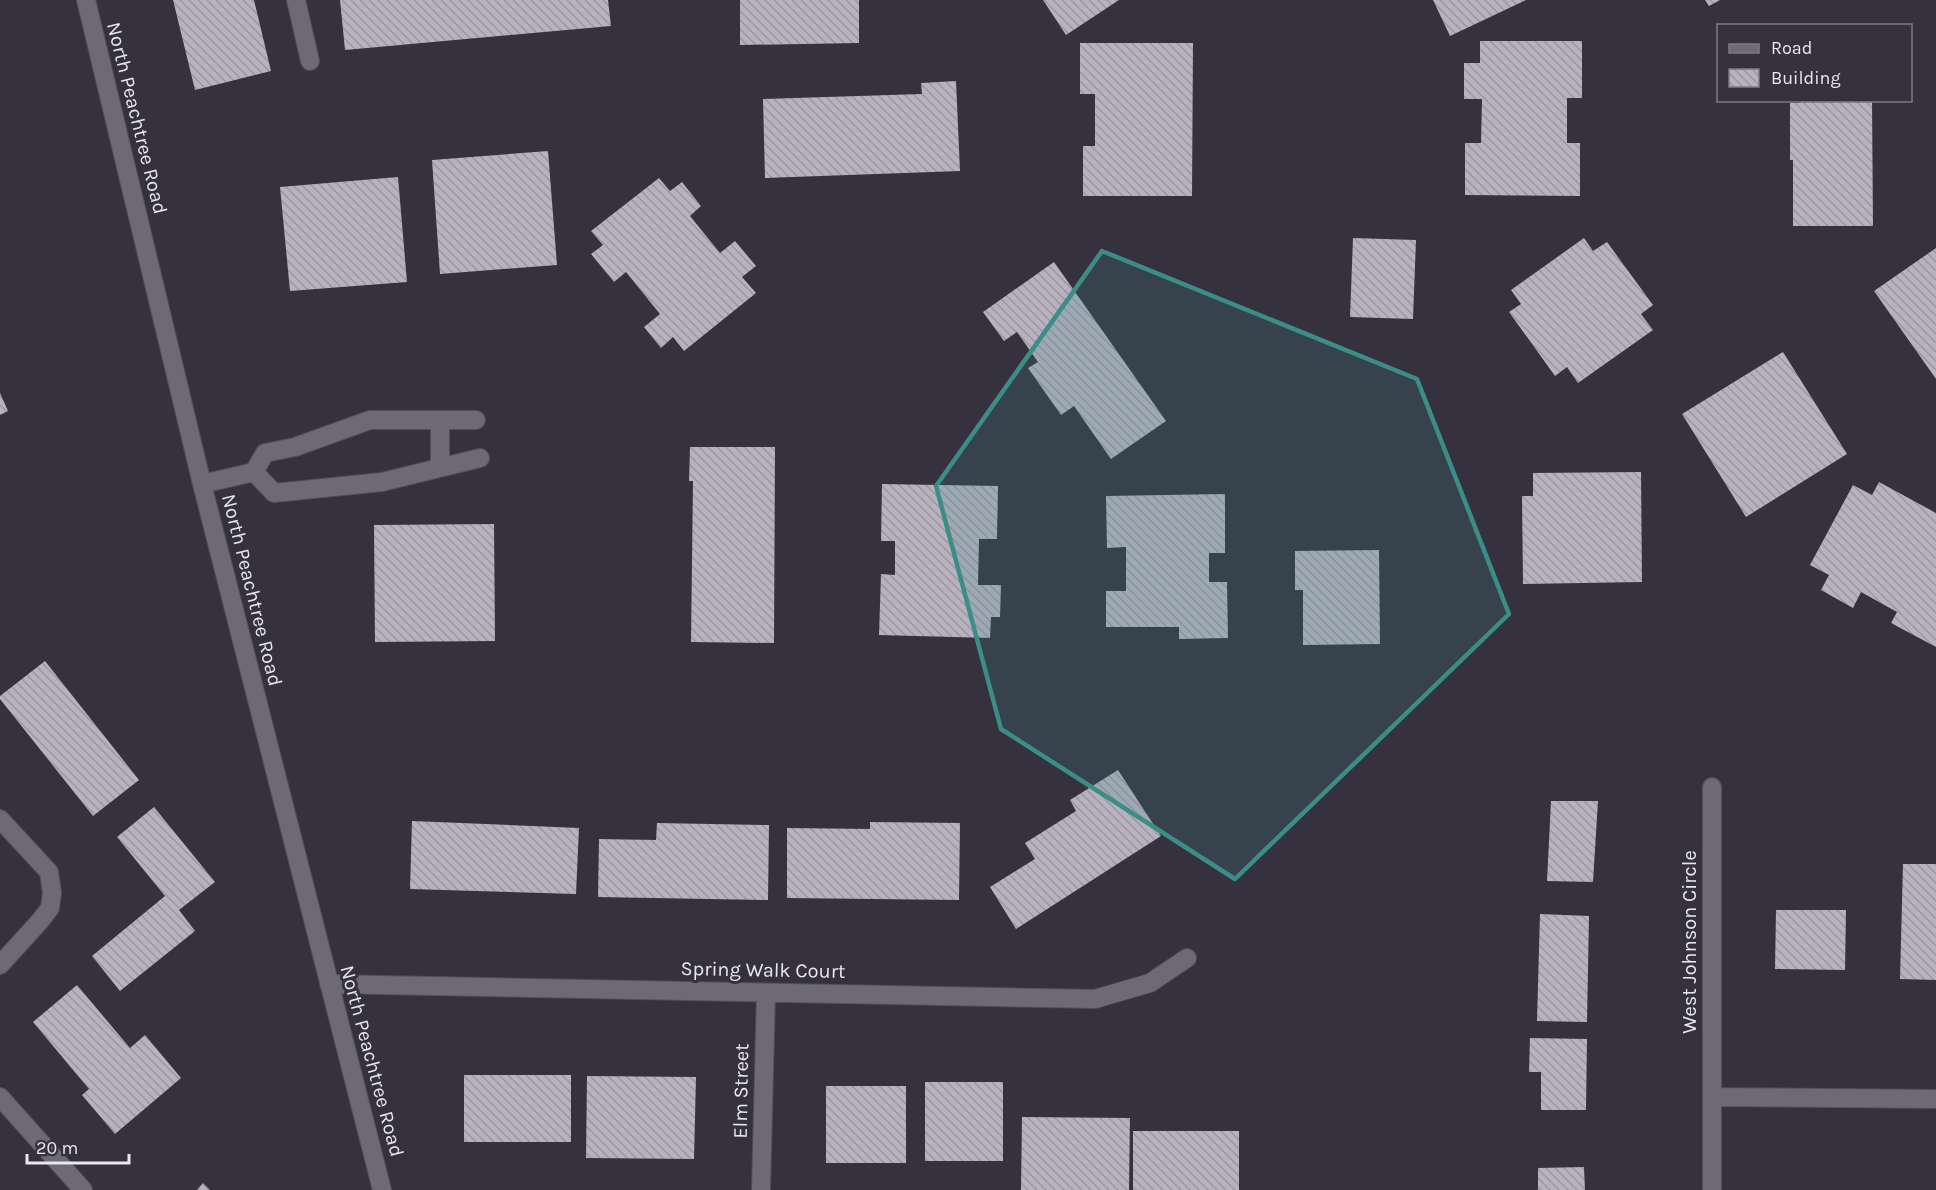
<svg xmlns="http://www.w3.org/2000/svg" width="1936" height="1190" viewBox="0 0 1936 1190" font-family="Karla,sans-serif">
<defs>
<pattern id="building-back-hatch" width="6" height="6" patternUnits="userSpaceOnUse" patternTransform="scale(1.5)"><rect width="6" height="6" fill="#b8b1c0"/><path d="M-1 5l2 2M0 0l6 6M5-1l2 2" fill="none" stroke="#9c96a2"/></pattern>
</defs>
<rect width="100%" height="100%" fill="#35313e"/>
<path fill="url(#building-back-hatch)" d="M 173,0 L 254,0 L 271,71 L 195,90 Z
M 340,0 L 608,0 L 611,26 L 345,50 Z
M 740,0 L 859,0 L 859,43 L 740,45 Z
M 1043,0 L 1119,0 L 1066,35 Z
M 1433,0 L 1526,0 L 1450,36 Z
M 1705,0 L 1720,0 L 1709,6 Z
M 1480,41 L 1582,41 L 1582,98 L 1567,98 L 1567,143 L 1580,143 L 1580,196 L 1465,195 L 1465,143 L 1481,143 L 1482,99 L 1464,99 L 1464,63 L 1480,63 Z
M 1080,43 L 1193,43 L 1192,196 L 1083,196 L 1083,146 L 1095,146 L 1095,94 L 1080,94 Z
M 956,81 L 960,171 L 765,178 L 763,99 L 922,94 L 921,83 Z
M 1801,100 L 1872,100 L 1873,226 L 1793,226 L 1793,160 L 1790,160 L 1790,103 L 1801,103 Z
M 548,151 L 557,265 L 440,274 L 432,160 Z
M 398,177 L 407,282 L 290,291 L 280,187 Z
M 659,178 L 670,191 L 682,182 L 701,206 L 690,216 L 720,253 L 735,241 L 756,266 L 742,277 L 756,293 L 684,351 L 673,337 L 661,348 L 644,327 L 660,314 L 626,272 L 614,282 L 591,254 L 603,245 L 591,231 Z
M 1353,238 L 1416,240 L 1413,319 L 1350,317 Z
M 1584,238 L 1593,251 L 1607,242 L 1653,305 L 1641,314 L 1653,330 L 1578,383 L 1567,367 L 1555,376 L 1509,312 L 1521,304 L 1511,290 Z
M 1936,248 L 1936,379 L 1874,291 Z
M 1054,262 L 1166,421 L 1111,459 L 1074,406 L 1061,415 L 1028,368 L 1038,362 L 1017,332 L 1004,341 L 983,312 Z
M 1783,352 L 1847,454 L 1746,517 L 1682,414 Z
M 0,393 L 8,411 L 0,415 Z
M 690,447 L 775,447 L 774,643 L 691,642 L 693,481 L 689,481 Z
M 1641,472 L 1642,582 L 1523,584 L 1522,496 L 1533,496 L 1533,473 Z
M 1879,482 L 1936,513 L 1936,647 L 1891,623 L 1897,612 L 1861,592 L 1853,608 L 1821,590 L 1829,575 L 1810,565 L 1853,485 L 1872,495 Z
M 882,484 L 998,486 L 997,539 L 979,539 L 978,585 L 1001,585 L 1000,617 L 991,617 L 990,638 L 879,635 L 881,574 L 895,575 L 895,541 L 881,541 Z
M 1225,494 L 1225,553 L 1209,553 L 1209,582 L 1227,582 L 1228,638 L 1179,639 L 1179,627 L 1106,627 L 1106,591 L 1126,591 L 1126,547 L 1107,548 L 1106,496 Z
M 494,524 L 495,641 L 375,642 L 374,525 Z
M 1379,550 L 1380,644 L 1303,645 L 1303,590 L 1295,590 L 1295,551 Z
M 45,661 L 139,780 L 93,816 L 0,699 L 0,696 Z
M 1118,770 L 1161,836 L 1016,929 L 990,887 L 1035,859 L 1025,843 L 1076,811 L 1070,800 Z
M 1551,801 L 1598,801 L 1593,882 L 1547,881 Z
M 154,807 L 215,882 L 179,910 L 195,931 L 120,991 L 92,956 L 165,896 L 117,837 Z
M 412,821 L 579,828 L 576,894 L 410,889 Z
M 870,822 L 960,823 L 959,900 L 787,898 L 787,828 L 870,829 Z
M 657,823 L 769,825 L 768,900 L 598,897 L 599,839 L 656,840 Z
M 1903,864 L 1936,864 L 1936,980 L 1900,979 Z
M 1776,910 L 1846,910 L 1845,970 L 1775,969 Z
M 1540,914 L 1589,916 L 1587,1022 L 1537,1021 Z
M 77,985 L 130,1048 L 145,1035 L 181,1078 L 115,1134 L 82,1095 L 89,1089 L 33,1022 Z
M 1530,1038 L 1587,1039 L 1586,1110 L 1541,1110 L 1541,1072 L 1529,1072 Z
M 464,1075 L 571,1075 L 571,1142 L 464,1142 Z
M 587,1076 L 696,1077 L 694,1159 L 586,1158 Z
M 925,1082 L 1003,1082 L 1003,1161 L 925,1161 Z
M 826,1086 L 906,1086 L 906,1163 L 826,1163 Z
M 1022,1117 L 1130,1118 L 1129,1190 L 1021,1190 Z
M 1133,1131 L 1239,1131 L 1239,1190 L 1133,1190 Z
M 1584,1167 L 1585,1190 L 1538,1190 L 1538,1168 Z
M 203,1183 L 210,1190 L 197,1190 Z"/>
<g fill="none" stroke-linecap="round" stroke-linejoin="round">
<g stroke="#524f5a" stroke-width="20">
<path id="minor" d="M 86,0 L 202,484 L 382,1190
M 296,0 L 310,61
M 440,420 L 440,467
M 254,472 L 274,493 L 382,482 L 480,458
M 202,484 L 254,472 L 265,453 L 295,447 L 370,420 L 476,420
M 1712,787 L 1712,1190
M 0,819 L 49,872 L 52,893 L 50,908 L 40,921 L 0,965
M 329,984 L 1095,999 L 1150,983 L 1187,958
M 0,1097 L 83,1190
M 1712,1097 L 1936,1099
M 761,1190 L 766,993"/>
</g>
<use href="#minor" stroke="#6d6977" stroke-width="18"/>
</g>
<path fill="#3b8d88" fill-opacity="0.2" stroke="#3b8d88" stroke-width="4.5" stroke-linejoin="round" d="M 1102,251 L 1417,379 L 1509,614 L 1235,879 L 1001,729 L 936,486 Z"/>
<g text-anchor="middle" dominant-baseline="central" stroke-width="6" stroke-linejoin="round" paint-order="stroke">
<g font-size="20" fill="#e9e7ef" stroke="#35313e">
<text transform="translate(137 118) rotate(76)">North Peachtree Road</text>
<text transform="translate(252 590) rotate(76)">North Peachtree Road</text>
<text transform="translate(1689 942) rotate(-90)">West Johnson Circle</text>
<text transform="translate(763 970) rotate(1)">Spring Walk Court</text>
<text transform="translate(372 1061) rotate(75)">North Peachtree Road</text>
<text transform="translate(741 1091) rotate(-89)">Elm Street</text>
</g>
</g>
<rect x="1717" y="24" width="195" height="78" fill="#35313e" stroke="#7d7a85" stroke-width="1.5"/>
<rect x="1729" y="44" width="30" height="9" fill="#6d6977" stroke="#7d7a85" stroke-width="1.5"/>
<text x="1771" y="54" font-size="18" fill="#e9e7ef">Road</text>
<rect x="1729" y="69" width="30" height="18" fill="url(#building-back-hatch)" stroke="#7d7a85" stroke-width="1.5"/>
<text x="1771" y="84" font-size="18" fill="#e9e7ef">Building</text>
<path d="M27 1154v9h102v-9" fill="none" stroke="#e9e7ef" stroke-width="3"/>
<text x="36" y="1154" font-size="18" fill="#e9e7ef" stroke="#35313e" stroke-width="4.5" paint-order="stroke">20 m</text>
</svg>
